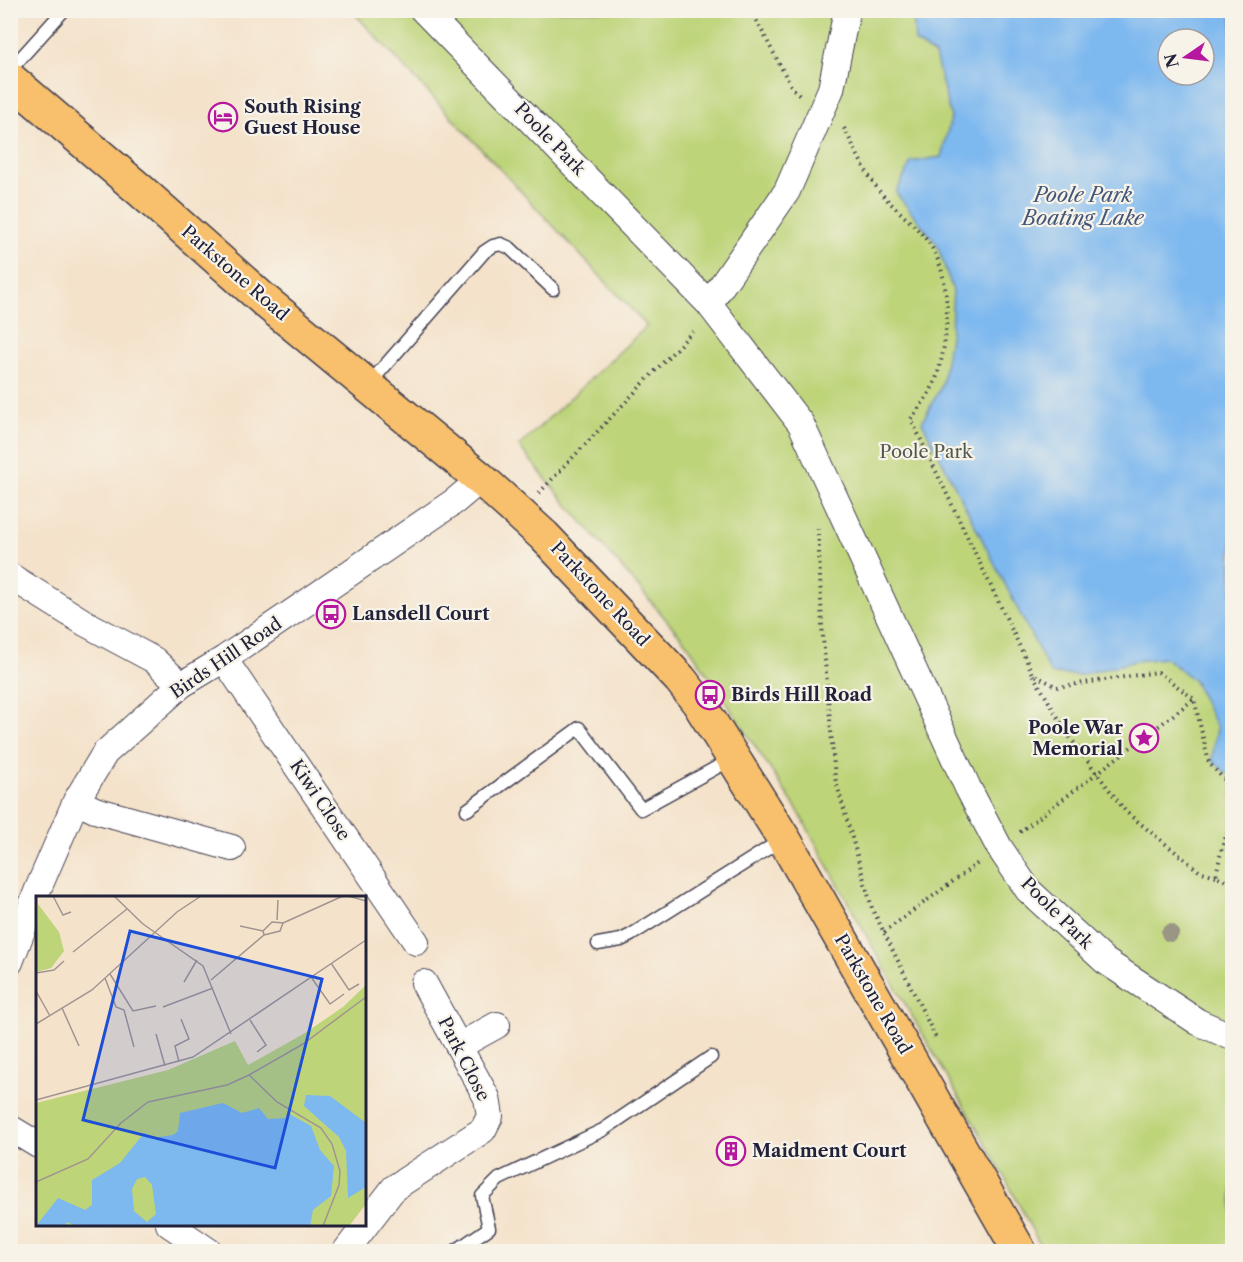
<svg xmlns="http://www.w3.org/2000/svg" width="1243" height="1262" viewBox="0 0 1243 1262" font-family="'Libre Caslon Text',serif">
<rect width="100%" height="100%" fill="#f7f3e8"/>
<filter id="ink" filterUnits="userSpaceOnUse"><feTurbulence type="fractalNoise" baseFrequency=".0167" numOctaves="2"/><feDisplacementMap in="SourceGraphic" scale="12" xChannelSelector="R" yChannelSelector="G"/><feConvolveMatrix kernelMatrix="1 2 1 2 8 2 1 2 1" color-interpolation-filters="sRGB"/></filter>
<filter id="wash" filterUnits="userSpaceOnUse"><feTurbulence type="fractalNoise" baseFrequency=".008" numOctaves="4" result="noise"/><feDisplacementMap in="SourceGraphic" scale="24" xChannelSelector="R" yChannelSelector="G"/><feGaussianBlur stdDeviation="1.35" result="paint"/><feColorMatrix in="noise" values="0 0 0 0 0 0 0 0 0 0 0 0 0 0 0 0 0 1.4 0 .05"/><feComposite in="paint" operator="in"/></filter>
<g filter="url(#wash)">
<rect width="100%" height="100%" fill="#f4e2ca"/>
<path fill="#bdd479" stroke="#707b5a" stroke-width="1.5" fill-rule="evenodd" d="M 352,11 L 1232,11 L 1232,1251 L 1043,1251 L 1002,1172 L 877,955 L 798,811 L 688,645 L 549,483 L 519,446 L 647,326 ZM 1168,39 L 1204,39 L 1204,75 L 1168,75 Z"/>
<path fill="#7db8ef" stroke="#506d95" stroke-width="1.5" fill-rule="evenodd" d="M 909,11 L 1232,11 L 1232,778 L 1212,760 L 1217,728 L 1194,681 L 1166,658 L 1135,661 L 1080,675 L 1051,674 L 922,422 L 942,385 L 951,331 L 953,291 L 937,244 L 896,193 L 911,162 L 941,157 L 951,118 L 935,55 L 915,42 L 913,12 ZM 1168,39 L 1204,39 L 1204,75 L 1168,75 Z"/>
</g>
<g filter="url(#ink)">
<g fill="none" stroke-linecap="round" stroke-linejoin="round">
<g stroke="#423f50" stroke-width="15">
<path id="service" d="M 10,70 L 64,10
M 369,384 L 484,252 L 493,246 L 501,244 L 510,248 L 553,289
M 467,810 L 579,728 L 641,809 L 732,759
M 598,944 L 621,940 L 631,935 L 783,839
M 454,1252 L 489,1228 L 482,1196 L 499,1179 L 603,1130 L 711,1057"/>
</g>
<g stroke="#423f50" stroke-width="28">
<path id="minor" d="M 423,10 L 709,304 L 801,424 L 968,788 L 999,847 L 1028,890 L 1105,961 L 1198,1022 L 1232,1037
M 709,304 L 787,191 L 831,89 L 847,10
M 10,576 L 85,623 L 154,660 L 181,685
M 224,659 L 416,942
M 76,801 L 95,810 L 232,848
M 10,962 L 38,889 L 76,801 L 105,753 L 181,685 L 224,659 L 455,501 L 481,479
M 459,1046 L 497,1025
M 10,1128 L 38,1145
M 169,1224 L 210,1252
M 345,1252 L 394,1188 L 483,1130 L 490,1116 L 487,1098 L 424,983"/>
</g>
<g stroke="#423f50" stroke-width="36">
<path id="primary" d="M 10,79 L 140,190 L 265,301 L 481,479 L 544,536 L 680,679 L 698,702 L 784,839 L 1020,1252"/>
</g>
<path stroke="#423f50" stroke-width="4" stroke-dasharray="1.5 4.5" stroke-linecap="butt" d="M 751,10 L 792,88 L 800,95
M 844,128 C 854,147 863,168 875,185 C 890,207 917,224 931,246 C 953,282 949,337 937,376 C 932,392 920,406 911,419 L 1033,674 L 1057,687 L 1158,672 L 1194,699 L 1209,763 L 1232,788
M 539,493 L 695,329
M 818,528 L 822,626 L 835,778 L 872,908 L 937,1040
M 1033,675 L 1069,736 L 1126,812 L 1199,871 L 1216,876
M 1232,821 L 1222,847 L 1216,876 L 1232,884
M 1020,832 L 1194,699
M 884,932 L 978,863"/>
<use href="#service" stroke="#fff" stroke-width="12"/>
<use href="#minor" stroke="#fff" stroke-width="26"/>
<use href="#primary" stroke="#f8bf6c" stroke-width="33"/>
</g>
<circle fill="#9a9686" cx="1170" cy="933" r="9"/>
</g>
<defs>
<g id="hotel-ring" transform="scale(1.5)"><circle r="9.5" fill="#f7f3e8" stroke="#b5179e" stroke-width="1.5"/><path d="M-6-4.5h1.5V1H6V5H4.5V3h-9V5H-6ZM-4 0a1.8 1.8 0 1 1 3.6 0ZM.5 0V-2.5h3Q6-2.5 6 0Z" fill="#b5179e"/></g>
<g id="bus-ring" transform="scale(1.5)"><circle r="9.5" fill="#f7f3e8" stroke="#b5179e" stroke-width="1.5"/><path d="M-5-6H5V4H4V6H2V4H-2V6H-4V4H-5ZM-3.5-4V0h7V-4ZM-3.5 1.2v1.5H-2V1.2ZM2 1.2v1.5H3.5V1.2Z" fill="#b5179e"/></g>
<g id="sight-ring" transform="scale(1.5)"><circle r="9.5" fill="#f7f3e8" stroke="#b5179e" stroke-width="1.5"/><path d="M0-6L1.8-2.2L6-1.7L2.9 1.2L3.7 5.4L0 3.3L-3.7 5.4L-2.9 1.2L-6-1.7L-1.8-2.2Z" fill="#b5179e"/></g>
<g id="building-ring" transform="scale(1.5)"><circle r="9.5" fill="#f7f3e8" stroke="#b5179e" stroke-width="1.5"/><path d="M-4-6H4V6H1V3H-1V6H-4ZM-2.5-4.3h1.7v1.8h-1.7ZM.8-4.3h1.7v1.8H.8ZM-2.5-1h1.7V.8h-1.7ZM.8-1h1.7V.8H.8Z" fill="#b5179e"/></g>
</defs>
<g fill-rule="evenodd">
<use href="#hotel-ring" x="223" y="117"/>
<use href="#bus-ring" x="331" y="614"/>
<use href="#bus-ring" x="710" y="695"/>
<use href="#sight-ring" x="1144" y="738"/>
<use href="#building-ring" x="731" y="1151"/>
</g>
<g text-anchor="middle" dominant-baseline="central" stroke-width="4.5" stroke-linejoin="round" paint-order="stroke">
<g font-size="18" font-weight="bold" fill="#22223b" stroke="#f7f3e8" text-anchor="start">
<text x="244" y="107">South Rising<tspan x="244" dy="21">Guest House</tspan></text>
<text x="352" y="614">Lansdell Court</text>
<text x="731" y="695">Birds Hill Road</text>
<text x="1123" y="728" text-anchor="end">Poole War<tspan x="1123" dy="21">Memorial</tspan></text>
<text x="752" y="1151">Maidment Court</text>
</g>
<g font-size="18" fill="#22223b" stroke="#f7f3e8">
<text transform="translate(550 139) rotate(46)">Poole Park</text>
<text transform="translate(235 273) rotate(41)">Parkstone Road</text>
<text transform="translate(600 594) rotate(47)">Parkstone Road</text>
<text transform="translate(226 658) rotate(-34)">Birds Hill Road</text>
<text transform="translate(320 800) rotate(56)">Kiwi Close</text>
<text transform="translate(1057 913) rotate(45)">Poole Park</text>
<text transform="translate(873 994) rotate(60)">Parkstone Road</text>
<text transform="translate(464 1059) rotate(63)">Park Close</text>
</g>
<g font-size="18" fill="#50574e" stroke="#f7f3e8">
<text x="926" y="452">Poole Park</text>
</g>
<g font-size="20" font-style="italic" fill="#42567a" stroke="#f7f3e8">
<text x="1083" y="195">Poole Park<tspan x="1083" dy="23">Boating Lake</tspan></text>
</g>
</g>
<g transform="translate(36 896)">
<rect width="330" height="330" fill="#f4e2ca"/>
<path d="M 2,8 L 23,36 L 28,55 L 15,72 L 0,76 ZM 330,89 L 330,308 L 313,330 L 0,330 L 0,207 L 132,174 L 199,145 L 212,169 L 269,137 L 307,111 Z" fill="#bdd479"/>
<path d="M 270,199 L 294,200 L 330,227 L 330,291 L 312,302 L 310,255 L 303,241 L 268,210 ZM 187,207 L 206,217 L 223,212 L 232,223 L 250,222 L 252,217 L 275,230 L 284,254 L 298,270 L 295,300 L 277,314 L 274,330 L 40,330 L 31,326 L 30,330 L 0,330 L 22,302 L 49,314 L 56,309 L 56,284 L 84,267 L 108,237 L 116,242 L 137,239 L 142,235 L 144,217 ZM 109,281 L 116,289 L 120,318 L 111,326 L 98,315 L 96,293 L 101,283 Z" fill="#7db8ef" fill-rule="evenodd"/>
<path fill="none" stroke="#a09591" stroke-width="1.5" d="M 17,0 L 27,19 L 35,16M 78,0 L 107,28 L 167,70 L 195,138M 312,0 L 330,5M 241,24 L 242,4M 247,27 L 307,0M 204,30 L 227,35M 37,56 L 91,13M 295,67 L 313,94 L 323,88M 0,77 L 18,74 L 28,65M 74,78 L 97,115 L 120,110M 275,81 L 294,108 L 308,98M 69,82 L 80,111 L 88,114 L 98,151M 175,84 L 228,39 L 244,35 L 247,27 L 236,26 L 227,35 L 228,39M 148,86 L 161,64M 0,95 L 14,120M 127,111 L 177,92M 26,112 L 43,150M 214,124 L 230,149 L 221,156M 0,128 L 56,94 L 141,16 L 165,0M 120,138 L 129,170M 143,166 L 139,150 L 153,143 L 145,123M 213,179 L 241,206 L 285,232 L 296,248 L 304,275 L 303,289 L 287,330M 0,204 L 157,161 L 330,44M 0,286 L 52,263 L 85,227 L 112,206 L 191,189 L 213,179 L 267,148 L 330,101"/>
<path fill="#1d4ed8" fill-opacity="0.15" stroke="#1d4ed8" stroke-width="3" d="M 94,35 L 286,83 L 239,272 L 47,224 Z"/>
<rect width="330" height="330" fill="none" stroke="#22223b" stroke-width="3"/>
</g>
<rect width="1243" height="1262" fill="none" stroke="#f7f3e8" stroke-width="36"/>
<g transform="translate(1186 57) rotate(256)"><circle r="28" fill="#f7f3e8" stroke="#a29fa3" stroke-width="1.5"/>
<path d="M0-4.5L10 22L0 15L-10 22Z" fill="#b5179e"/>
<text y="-9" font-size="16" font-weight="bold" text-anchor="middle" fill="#22223b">N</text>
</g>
</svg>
